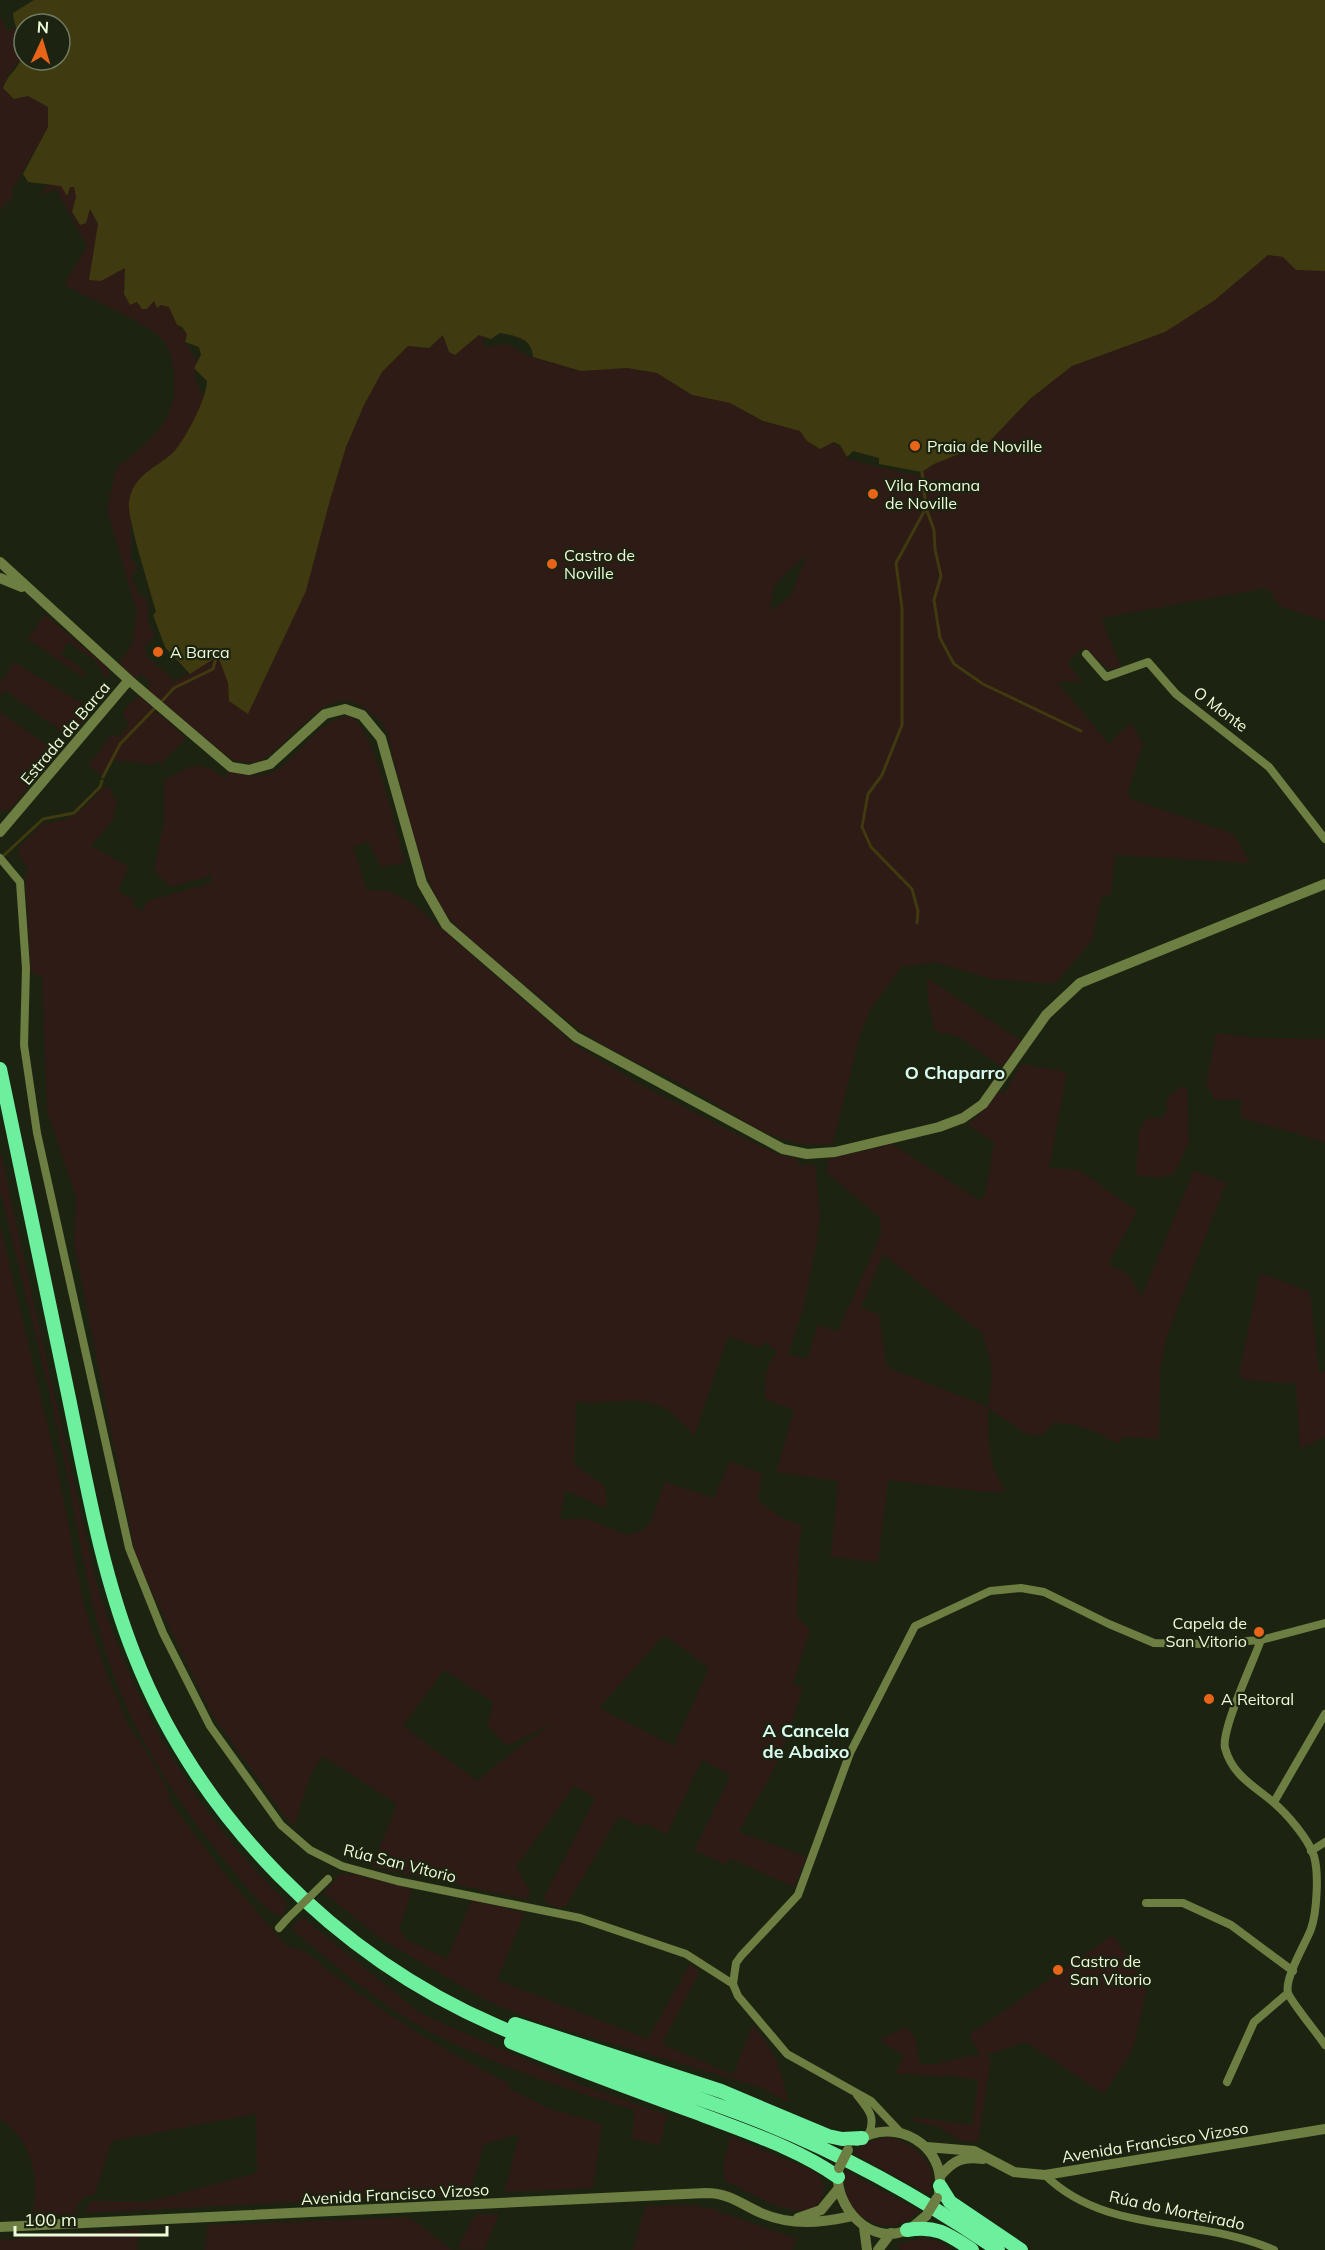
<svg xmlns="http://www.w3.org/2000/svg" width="1325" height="2250" viewBox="0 0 1325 2250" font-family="Mulish,sans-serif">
<rect width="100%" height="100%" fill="#1c2411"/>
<path fill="#2e1b15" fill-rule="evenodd" d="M 0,16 L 8,32 L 14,28 C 28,49 22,59 7,76 L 9,93 L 14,99 L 28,96 L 48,107 L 48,127 L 12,190 L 14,196 L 0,210 Z
M 48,185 L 61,186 L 67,195 L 70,187 L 74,187 L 76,197 L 72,212 L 79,225 L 86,223 L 90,209 L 98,224 L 96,241 L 100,281 L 125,268 L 137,302 L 154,301 L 169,307 L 177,325 L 187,334 L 185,342 L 197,361 C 191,374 197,386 204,397 L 202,402 L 382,372 L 408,346 L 429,348 L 443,335 L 449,352 L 455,355 L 479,335 L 484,335 L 484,347 L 507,344 L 530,357 L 581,371 L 627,368 L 657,373 L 692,395 L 730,403 L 763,421 L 800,431 L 807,441 C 825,442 841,439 847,459 L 916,476 L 934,464 L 989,442 L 1030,399 L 1072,366 L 1165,332 L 1268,255 L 1283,257 L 1296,270 L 1325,271 L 1325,621 L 1279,606 L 1268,588 L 1101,618 L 1121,667 L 1110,670 L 1082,648 L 1067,662 L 1082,682 L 1057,682 L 1109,744 L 1131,723 L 1143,744 L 1128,791 L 1131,799 L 1234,834 L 1250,863 L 1115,855 L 1111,894 L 1101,898 L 1092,940 L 1055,984 L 991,979 L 935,962 L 902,967 L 871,1008 L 860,1035 L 833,1143 C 781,1153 735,1114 692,1090 C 657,1070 618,1056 584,1033 C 554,1011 525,985 496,961 C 477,944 452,927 439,903 C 417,861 408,811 395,766 C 392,753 390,738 384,726 C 381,720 364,707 356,703 C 321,688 286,751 259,761 C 249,765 239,762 229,758 L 147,689 L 151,683 L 142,674 L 135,679 L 119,663 L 132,644 L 137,612 L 107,510 L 116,468 C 152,440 182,418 173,367 C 172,357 169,345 161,338 C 143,321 88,298 64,285 L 87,246 L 56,189 L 38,196 ZM 131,519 L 156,612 L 153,615 L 165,647 L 189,673 L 175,681 L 147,657 L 145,647 L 155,636 L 147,620 L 149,607 L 145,597 L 140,596 L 131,577 L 137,568 L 131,558 ZM 807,554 L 791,596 L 770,611 L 774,585 Z
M 45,614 L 107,667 L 110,678 L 104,676 L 95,660 L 68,642 L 61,654 L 86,672 L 83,677 L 28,639 Z
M 14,662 L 93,710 L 69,737 L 5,690 L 0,696 L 0,680 L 3,680 Z
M 141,697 L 186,738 L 160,766 L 160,762 L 155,762 L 155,765 L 114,760 L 104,777 L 88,765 L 112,735 L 119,737 L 129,723 L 125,719 L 123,711 L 136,698 Z
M 0,712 L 57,752 L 9,811 L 5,809 L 0,813 Z
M 342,717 C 345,717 348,716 351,717 C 373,724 398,839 405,863 L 381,867 L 368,841 L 353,847 L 367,890 L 389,891 L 412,903 L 573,1043 L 641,1085 L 774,1153 L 798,1159 L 798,1165 L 815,1165 L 820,1213 L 817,1241 L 804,1306 L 788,1354 L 807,1359 L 818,1325 L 838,1331 L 881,1234 L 880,1217 L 827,1173 L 828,1159 L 892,1144 L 979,1200 L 985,1196 L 994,1143 L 968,1124 L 985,1109 L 998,1092 L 1006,1092 L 1021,1064 L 1067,1072 L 1049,1168 L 1079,1170 L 1137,1211 L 1108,1265 L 1126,1272 L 1142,1296 L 1194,1170 L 1226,1183 L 1166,1338 L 1160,1371 L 1159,1439 L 1123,1437 L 1118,1444 C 1097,1432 1079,1422 1054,1423 L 1043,1435 L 1028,1435 L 988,1408 C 989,1439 986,1467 1007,1491 L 985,1492 L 888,1480 L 878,1563 L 831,1556 L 838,1481 L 776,1472 L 794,1410 L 766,1400 C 763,1383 766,1365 777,1351 L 765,1342 L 760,1348 L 728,1336 L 694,1436 C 684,1425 670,1408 655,1404 C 630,1396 601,1406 576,1402 L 574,1464 L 605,1486 L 607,1506 L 603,1508 L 566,1490 L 560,1519 L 588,1519 L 627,1535 L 642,1531 L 650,1524 L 665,1482 L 714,1498 L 730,1461 L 762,1474 L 758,1501 L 784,1519 L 802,1525 L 799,1545 L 797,1617 L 810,1630 L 793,1684 L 803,1688 C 796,1707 792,1727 784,1746 C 773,1776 753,1803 739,1832 L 807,1857 L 794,1887 L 729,1858 L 726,1865 L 694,1850 L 731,1775 L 702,1760 L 667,1834 L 644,1823 L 641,1827 L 619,1816 L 566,1906 L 557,1908 L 543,1900 L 595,1798 L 574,1786 L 516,1867 L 531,1893 L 525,1899 L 372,1867 L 397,1804 L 323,1756 L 312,1771 L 294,1826 L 282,1813 L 211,1713 L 136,1559 L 74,1244 L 76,1197 L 47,1111 L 42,977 L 31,972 L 25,873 L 29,870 L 19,855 L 19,847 L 44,823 C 73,823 86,806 105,786 L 113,791 L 111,797 L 117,799 L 113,820 L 91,846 L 128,866 L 118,891 L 134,900 L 133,905 L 143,911 L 146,901 L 211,883 L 210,872 L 207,877 L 170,887 L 154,870 L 164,821 L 164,780 C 191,766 199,758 225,778 L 229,770 C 290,794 296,733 342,717 ZM 883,1254 L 982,1333 L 990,1359 L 992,1377 L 988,1407 L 887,1367 L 879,1315 L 861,1307 ZM 662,1637 L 669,1638 L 709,1668 L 674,1746 L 599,1708 ZM 444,1670 L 493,1702 L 488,1726 L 507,1746 L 552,1724 L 512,1752 L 477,1781 L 403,1726 Z
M 927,978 L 1021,1041 L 1002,1067 L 959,1037 L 935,1031 L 928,1000 Z
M 1216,1033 L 1254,1038 L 1325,1039 L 1325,1142 L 1241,1118 L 1241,1099 L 1214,1100 L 1212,1092 L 1206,1086 Z
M 1180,1087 L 1187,1088 L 1189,1142 L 1174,1174 L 1157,1178 L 1136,1175 L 1139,1131 L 1145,1119 L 1162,1117 L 1166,1113 L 1167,1098 Z
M 0,1149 L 95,1578 C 131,1702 194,1813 287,1903 L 283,1916 C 266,1915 242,1881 231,1868 C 181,1808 134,1737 109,1662 C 87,1596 78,1527 64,1459 C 45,1369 22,1279 0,1190 Z
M 0,1225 L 56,1461 L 84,1607 L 107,1675 L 129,1726 L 141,1742 L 172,1797 L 167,1798 L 228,1878 L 287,1947 C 307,1948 317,1962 333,1974 C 389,2017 447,2052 509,2084 L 509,2088 L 548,2108 L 602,2124 L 593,2188 L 505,2192 L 519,2134 L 484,2144 L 470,2193 L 86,2213 L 87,2206 L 93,2201 L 147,2202 L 257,2173 L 256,2114 L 112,2141 L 95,2194 L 85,2197 L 77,2205 L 77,2214 L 32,2215 C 40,2176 33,2143 0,2119 Z
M 1260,1273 L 1310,1292 L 1319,1372 L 1325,1372 L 1325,1437 L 1300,1449 L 1296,1384 L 1244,1380 L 1239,1375 Z
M 340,1874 L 353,1874 L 412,1889 L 399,1930 L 407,1940 L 447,1959 L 472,1900 L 525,1913 L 497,1980 L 648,2039 L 690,1964 L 699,1972 L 662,2044 L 733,2075 L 753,2025 C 775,2052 781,2067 788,2102 L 757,2086 L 538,2022 L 487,2001 L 383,1940 L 324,1893 Z
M 302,1917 L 420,2013 L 582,2085 L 667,2115 L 660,2145 L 632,2139 L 635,2110 C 567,2090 497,2066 434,2034 C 382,2007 335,1966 291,1928 Z
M 1113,1935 L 1147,1989 L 1133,2049 L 1104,2094 L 1026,2042 L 983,2056 L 991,2058 L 978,2143 L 959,2140 L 939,2127 L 913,2121 L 913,2117 L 972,2125 L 978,2080 L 946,2075 L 945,2077 L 895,2073 L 904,2056 L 879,2040 L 906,2027 L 916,2038 L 918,2058 L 921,2064 C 941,2066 959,2055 980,2056 L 969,2035 Z
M 730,2136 L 817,2173 L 824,2185 C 822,2241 746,2189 724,2181 L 723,2166 Z
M 887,2137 C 913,2142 943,2164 929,2194 L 854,2154 L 865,2143 Z
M 846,2171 L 919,2211 C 889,2246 835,2214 846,2171 Z
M 692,2205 L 713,2209 L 797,2239 L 792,2250 L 745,2250 L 746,2245 L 744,2250 L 633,2250 L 645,2206 Z
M 499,2214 L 484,2250 L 457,2249 L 475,2215 Z
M 409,2217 L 452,2250 L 204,2250 L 208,2225 Z
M 140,2229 L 137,2250 L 0,2250 L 0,2240 Z
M 923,2238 L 941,2242 L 951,2250 L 902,2250 L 897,2247 L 898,2244 Z"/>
<path fill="#3f3a0f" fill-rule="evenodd" d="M 34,0 L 1325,0 L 1325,271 L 1296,270 L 1283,257 L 1268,255 L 1215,300 L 1165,332 L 1072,366 L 1030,399 L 989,442 L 934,464 L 922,472 L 879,464 L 879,458 L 853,451 L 847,457 L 840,445 L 834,442 L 820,449 L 807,441 L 800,431 L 763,421 L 730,403 L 692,395 L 657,373 L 627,368 L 581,371 L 533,357 C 532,338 516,336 500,333 L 491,339 L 479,335 L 455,355 L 449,352 L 443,335 L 429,348 L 408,346 L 382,372 L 364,405 L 346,447 L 330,500 L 306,591 L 248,714 L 229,701 L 228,683 L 218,656 L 190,674 L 165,647 L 153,615 L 156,612 C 151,592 126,516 129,501 C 135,470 162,467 177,448 C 188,433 206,400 207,381 L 194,368 L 201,355 L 199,347 L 185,342 L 187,334 L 182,327 L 177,325 L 169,307 L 161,305 L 157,308 L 154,301 L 147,309 L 142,309 L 137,302 L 130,305 L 124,294 L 125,268 L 101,281 L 89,280 L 98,224 L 90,209 L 86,223 L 80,225 L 72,212 L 76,197 L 74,187 L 70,187 L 67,196 L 61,186 L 28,182 L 23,174 L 48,127 L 48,107 L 28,96 L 14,99 L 3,88 C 7,75 18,69 21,59 C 26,42 14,30 13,13 ZM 24,24 L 60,24 L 60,60 L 24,60 Z"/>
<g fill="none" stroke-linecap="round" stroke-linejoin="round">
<path stroke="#3f3a0f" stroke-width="3" d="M 922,472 L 926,508 L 934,530 L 935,549 L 941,576 L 934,600 L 940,638 L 954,664 L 983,684 L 1081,731
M 162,701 L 174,688 L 213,669 L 217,655
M 103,777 L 120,744 L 155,708
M 1,858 L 43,819 L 74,813 L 100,787 L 102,781
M 917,923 L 918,911 L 912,889 L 871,847 L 862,827 L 868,794 L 882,775 L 902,725 L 902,608 L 896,563 L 926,508"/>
<path stroke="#6c7e41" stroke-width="8" d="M 1086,654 L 1106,677 L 1148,662 L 1176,694 L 1269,767 L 1325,839
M 0,858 L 20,882 L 26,968 L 24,1045 L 37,1133 L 129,1548 L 163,1633 L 210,1726 L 281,1825 L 310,1850 L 342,1866 L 397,1881 L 580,1918 L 686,1954 L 733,1984 L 738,1996 L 787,2054 L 871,2101 L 901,2133
M 1261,1640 C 1253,1662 1221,1730 1225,1748 C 1232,1775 1254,1786 1273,1802 C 1287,1814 1308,1838 1314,1856 C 1319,1873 1317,1912 1311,1929 C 1306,1943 1284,1978 1288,1993 C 1291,2002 1318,2034 1325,2045
M 1274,1802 L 1325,1714
M 1311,1851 L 1325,1842
M 1146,1903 L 1183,1903 L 1231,1925 L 1293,1971
M 279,1928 L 287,1919
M 733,1984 L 736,1963 L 741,1956 L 798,1895 L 850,1753 L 915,1626 L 990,1591 L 1021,1588 L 1044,1592 L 1109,1624 L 1154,1643 L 1206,1644 L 1261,1640 L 1325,1623
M 1227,2082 L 1254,2022 L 1288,1993
M 857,2095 C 868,2109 876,2116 869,2134
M 1045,2175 C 1107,2236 1200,2216 1274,2250"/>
<path stroke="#6c7e41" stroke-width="10" d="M 0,562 L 129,680 L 231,767 L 249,770 L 270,764 L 325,714 L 345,709 L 362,715 L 381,738 L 422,883 L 446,925 L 576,1037 L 783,1149 L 807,1154 L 835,1152 L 939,1127 L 963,1118 L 983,1104 L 1046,1015 L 1080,983 L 1325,884
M 0,578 L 22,587
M 0,832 L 129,680
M 857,2141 C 895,2115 948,2146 939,2192
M 927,2147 L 974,2151 L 1014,2172 L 1045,2175 L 1325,2129
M 838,2171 C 834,2206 870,2247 907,2230 C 914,2227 920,2220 926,2216
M 941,2175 C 954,2160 963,2156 983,2159
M 798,2218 L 821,2210 L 839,2188
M 0,2227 L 706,2193 C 729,2193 741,2204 761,2213 C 791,2226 821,2223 852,2216
M 864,2227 L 867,2250
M 878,2250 L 891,2233"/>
<path stroke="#6cf09e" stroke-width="14" d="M 0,1069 C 22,1174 44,1279 66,1384 C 85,1474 100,1568 134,1654 C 198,1818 337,1957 497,2026 C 577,2061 663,2084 744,2115 C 834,2149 919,2196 998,2250
M 515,2024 L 721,2091 L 828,2136 L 842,2139 L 862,2138
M 511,2042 C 574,2068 637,2091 700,2114 C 746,2132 797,2148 838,2177
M 940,2186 L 950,2202 L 1021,2250
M 907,2230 C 936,2225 948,2234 972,2250"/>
<path stroke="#6c7e41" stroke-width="8" d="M 287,1919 L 328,1879"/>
<path stroke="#6c7e41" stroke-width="10" d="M 839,2168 L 848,2150
M 926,2216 L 937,2198"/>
</g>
<g fill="#e76418" stroke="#1c2411" stroke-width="2">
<circle cx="915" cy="446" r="6"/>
<circle cx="873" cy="494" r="6"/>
<circle cx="552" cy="564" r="6"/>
<circle cx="158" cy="652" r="6"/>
<circle cx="1259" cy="1632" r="6"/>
<circle cx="1209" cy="1699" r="6"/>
<circle cx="1058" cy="1970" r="6"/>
</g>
<g text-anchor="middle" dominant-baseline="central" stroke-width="4.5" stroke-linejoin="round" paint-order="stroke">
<g font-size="16" fill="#eefbd8" stroke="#1c2411" text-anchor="start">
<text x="927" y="446">Praia de Noville</text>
<text x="885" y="485">Vila Romana<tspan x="885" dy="18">de Noville</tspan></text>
<text x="564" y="555">Castro de<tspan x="564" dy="18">Noville</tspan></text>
<text x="170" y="652">A Barca</text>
<text x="1247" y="1623" text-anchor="end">Capela de<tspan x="1247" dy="18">San Vitorio</tspan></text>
<text x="1221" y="1699">A Reitoral</text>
<text x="1070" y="1961">Castro de<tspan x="1070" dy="18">San Vitorio</tspan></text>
</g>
<g font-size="16" fill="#eefbd8" stroke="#1c2411">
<text transform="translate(1221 709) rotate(37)">O Monte</text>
<text transform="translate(65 733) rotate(-50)">Estrada da Barca</text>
<text transform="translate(400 1863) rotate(14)">Rúa San Vitorio</text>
<text transform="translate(1155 2142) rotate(-9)">Avenida Francisco Vizoso</text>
<text transform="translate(395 2194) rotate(-3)">Avenida Francisco Vizoso</text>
<text transform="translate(1177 2210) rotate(12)">Rúa do Morteirado</text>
</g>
<g font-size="18" font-weight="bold" fill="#dafbef" stroke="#1c2411">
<text x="955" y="1072">O Chaparro</text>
<text x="806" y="1730">A Cancela<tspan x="806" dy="21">de Abaixo</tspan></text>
</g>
</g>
<g transform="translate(42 42) rotate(4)"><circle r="28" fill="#1c2411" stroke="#707a61" stroke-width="1.5"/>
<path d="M0-4.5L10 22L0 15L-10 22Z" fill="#e76418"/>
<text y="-9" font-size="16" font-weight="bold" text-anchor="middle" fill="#eefbd8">N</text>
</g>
<path d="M15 2226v9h152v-9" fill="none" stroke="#eefbd8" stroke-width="3"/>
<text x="24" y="2226" font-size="18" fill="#eefbd8" stroke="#1c2411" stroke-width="4.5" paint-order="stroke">100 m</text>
</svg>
